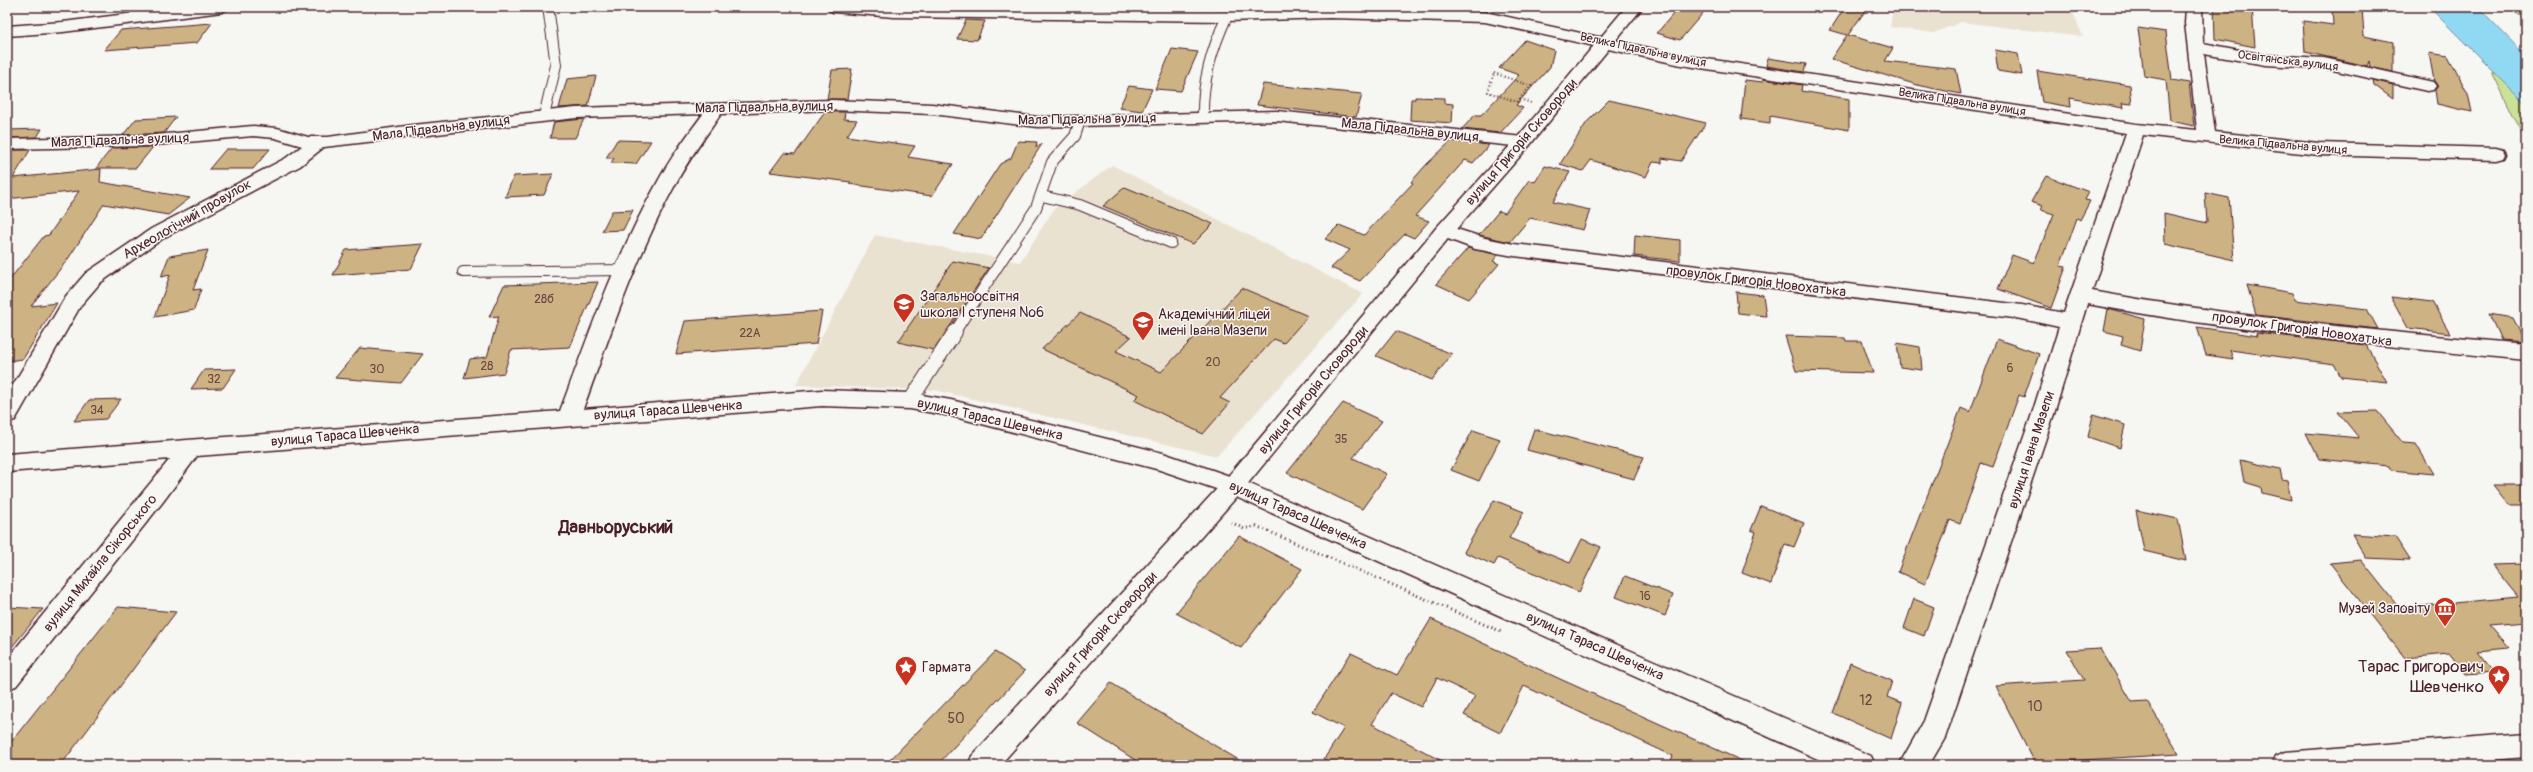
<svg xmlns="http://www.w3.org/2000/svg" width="2533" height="772" viewBox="0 0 2533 772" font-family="Pangolin,sans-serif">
<rect width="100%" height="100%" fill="#f6f6f2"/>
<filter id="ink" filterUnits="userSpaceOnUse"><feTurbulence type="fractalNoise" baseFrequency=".025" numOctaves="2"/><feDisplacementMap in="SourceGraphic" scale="8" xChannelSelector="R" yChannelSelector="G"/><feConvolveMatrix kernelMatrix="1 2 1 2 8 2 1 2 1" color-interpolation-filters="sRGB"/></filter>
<g filter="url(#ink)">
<path fill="#eae2d1" d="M 1883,7 L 2071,7 L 2083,37 L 1961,22 L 1934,33 L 1890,27 L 1893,10 Z
M 1112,165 L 1363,294 L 1217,456 L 934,390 L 796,385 L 875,235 L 1020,262 L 1054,209 Z"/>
<path fill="#c9e298" stroke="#8a8062" d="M 2510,7 L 2526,7 L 2526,26 L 2521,16 L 2512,11 Z
M 2492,72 L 2526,88 L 2526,141 Z"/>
<path fill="#91d9f2" stroke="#758fa2" d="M 2429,7 L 2478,7 L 2526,56 L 2526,104 Z"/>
<path fill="#cdb283" stroke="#4a1f2b" d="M 1679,7 L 1708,7 L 1680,40 L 1657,33 Z
M 1845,7 L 1868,7 L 1848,35 L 1893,48 L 1885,61 L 1956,69 L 1961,94 L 1921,86 L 1831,59 L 1847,35 L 1830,30 Z
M 2214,7 L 2252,7 L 2255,47 L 2215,39 Z
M 2332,7 L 2362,7 L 2364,36 L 2393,42 L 2393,72 L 2370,67 L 2369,61 L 2367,66 L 2305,52 L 2303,21 L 2333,25 Z
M 966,20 L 985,21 L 977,40 L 957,39 Z
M 212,23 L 197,43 L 104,50 L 121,30 Z
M 2138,28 L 2166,32 L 2172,80 L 2189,83 L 2194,126 L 2170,121 L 2166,80 L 2144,76 Z
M 1525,40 L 1554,50 L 1550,67 L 1516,105 L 1523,108 L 1500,133 L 1462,129 L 1475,115 L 1481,115 L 1519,75 L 1499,68 Z
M 1172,49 L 1198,52 L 1181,91 L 1155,89 Z
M 1995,50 L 2018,54 L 2022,75 L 1998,71 Z
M 2429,53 L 2448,56 L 2468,94 L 2472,112 L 2437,104 L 2435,90 L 2438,86 L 2434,81 Z
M 1768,58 L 1806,64 L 1804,72 L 1766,66 Z
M 852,69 L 847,99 L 827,99 L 832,70 Z
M 2037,71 L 2130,85 L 2132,104 L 2122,103 L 2123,108 L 2070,98 L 2071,107 L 2042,102 Z
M 596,76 L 588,106 L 559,108 L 567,79 Z
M 1763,79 L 1802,85 L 1801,91 L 1849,99 L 1849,130 L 1770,116 L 1770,123 L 1741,119 L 1745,80 L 1763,82 Z
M 2373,80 L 2393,85 L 2393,99 L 2374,85 Z
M 1263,84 L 1302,88 L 1362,94 L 1356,117 L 1257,105 Z
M 1129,86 L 1152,89 L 1142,111 L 1119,108 Z
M 1415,97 L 1444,98 L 1444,103 L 1453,104 L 1452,123 L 1410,120 L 1411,99 L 1415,99 Z
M 1609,100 L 1706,123 L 1681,161 L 1662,158 L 1662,163 L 1653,162 L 1646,177 L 1591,160 L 1583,171 L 1560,164 L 1587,122 Z
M 825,112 L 845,112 L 844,119 L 857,120 L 847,136 L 915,146 L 908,157 L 953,164 L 932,196 L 849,184 L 851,182 L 770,172 L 784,153 L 795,154 Z
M 176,117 L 164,133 L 123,135 L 136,119 Z
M 584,119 L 575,138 L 550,138 L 554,122 Z
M 42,129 L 37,137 L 7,138 L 7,130 Z
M 617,140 L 651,141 L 636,164 L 611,163 L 614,158 L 606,158 Z
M 1018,141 L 1037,142 L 1036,147 L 1042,144 L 981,239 L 954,234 L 1000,164 L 1011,158 Z
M 1451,141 L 1489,145 L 1473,163 L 1465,160 L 1415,216 L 1429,221 L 1414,238 L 1405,234 L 1360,281 L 1331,268 L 1350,250 L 1325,239 L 1339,225 L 1364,235 L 1413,183 L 1411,182 L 1426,165 Z
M 153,147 L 136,168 L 96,168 L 112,148 Z
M 226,149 L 270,149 L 253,169 L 209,169 Z
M 7,150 L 30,150 L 13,178 L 101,169 L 100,182 L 190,198 L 168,215 L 104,204 L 68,259 L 31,306 L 57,303 L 23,359 L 7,361 L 7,283 L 44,236 L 49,235 L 79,191 L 7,199 Z
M 1545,166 L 1570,172 L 1553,202 L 1590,210 L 1583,230 L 1530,218 L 1510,242 L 1479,235 L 1499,211 L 1505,213 L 1529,180 L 1535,182 Z
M 553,174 L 544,195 L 505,197 L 514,176 Z
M 2046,176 L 2089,192 L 2085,200 L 2090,201 L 2080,220 L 2077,218 L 2060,266 L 2066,267 L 2051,308 L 1998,289 L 2012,255 L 2034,263 L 2054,214 L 2041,210 L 2043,206 L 2031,202 Z
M 1125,187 L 1213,224 L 1193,244 L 1103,206 Z
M 2205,193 L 2229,198 L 2234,260 L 2165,244 L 2164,213 L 2207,223 Z
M 633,210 L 623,230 L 602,231 L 612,211 Z
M 1635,235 L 1680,240 L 1680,261 L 1634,256 Z
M 423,244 L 411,269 L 333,275 L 346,250 Z
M 1468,248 L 1498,255 L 1493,261 L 1499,264 L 1469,299 L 1436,284 Z
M 208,250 L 193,290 L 201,289 L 194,310 L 155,317 L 170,275 L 161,277 L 169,256 Z
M 953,261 L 989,268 L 934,350 L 898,342 Z
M 598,282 L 570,347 L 511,350 L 504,373 L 464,378 L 470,359 L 487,357 L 499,316 L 489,317 L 504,285 Z
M 2247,285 L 2292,293 L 2295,300 L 2367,309 L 2378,329 L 2256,315 Z
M 1242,288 L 1308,316 L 1284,343 L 1274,339 L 1220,398 L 1230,403 L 1203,434 L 1134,400 L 1139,395 L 1042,349 L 1080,313 L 1131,337 L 1116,351 L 1161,372 Z
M 1736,292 L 1763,295 L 1766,316 L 1738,313 Z
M 2391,297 L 2432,302 L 2450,333 L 2408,328 Z
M 2108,309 L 2145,319 L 2140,351 L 2121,345 L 2123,336 L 2104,331 Z
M 822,311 L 816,344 L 676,354 L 685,321 Z
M 2489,314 L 2513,318 L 2525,342 L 2501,340 Z
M 2197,327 L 2257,336 L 2256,333 L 2366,345 L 2387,382 L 2341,377 L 2334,364 L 2230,350 L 2233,359 L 2206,355 Z
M 1396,331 L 1452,354 L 1432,380 L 1376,356 Z
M 1785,336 L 1845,338 L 1846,341 L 1862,341 L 1873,373 L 1796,371 Z
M 1997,339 L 2039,354 L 2024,397 L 2019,395 L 1993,467 L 1981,463 L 1960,524 L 1950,520 L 1925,584 L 1898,572 L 1961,408 L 1970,412 Z
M 1897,343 L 1920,347 L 1922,370 L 1900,367 Z
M 360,348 L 423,354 L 401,383 L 335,378 Z
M 236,369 L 223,388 L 191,389 L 204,370 Z
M 121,399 L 106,419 L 74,421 L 89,400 Z
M 1343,403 L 1382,421 L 1353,458 L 1387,474 L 1362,509 L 1287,473 Z
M 2377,411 L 2403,443 L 2416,444 L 2434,474 L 2391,470 L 2389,466 L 2319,459 L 2306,433 L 2359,438 L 2338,412 Z
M 2093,415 L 2125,425 L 2120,448 L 2088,437 Z
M 1534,429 L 1644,457 L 1634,479 L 1527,450 Z
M 1473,430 L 1500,439 L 1479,481 L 1451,470 Z
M 2240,460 L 2280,469 L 2282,479 L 2287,480 L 2291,500 L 2262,493 L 2261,487 L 2244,482 Z
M 2493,485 L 2526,485 L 2526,505 L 2509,505 Z
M 1494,500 L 1524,512 L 1509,538 L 1570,563 L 1582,539 L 1601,547 L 1579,592 L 1498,558 L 1494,565 L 1464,552 Z
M 1761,506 L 1804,523 L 1794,547 L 1785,544 L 1771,584 L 1742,573 L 1756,532 L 1751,530 Z
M 2136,510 L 2178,519 L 2186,561 L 2144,551 Z
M 2352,534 L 2395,537 L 2410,560 L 2366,558 Z
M 1239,536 L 1302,569 L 1241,648 L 1176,613 Z
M 2361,560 L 2399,608 L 2518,597 L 2492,565 L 2526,564 L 2526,622 L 2489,625 L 2509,648 L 2477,651 L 2494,672 L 2465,674 L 2449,654 L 2405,658 L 2330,563 Z
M 1625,576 L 1673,595 L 1665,616 L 1616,597 Z
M 1914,599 L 1934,607 L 1924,636 L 1904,628 Z
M 7,607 L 43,609 L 7,653 Z
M 118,607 L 176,612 L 61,765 L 7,765 L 7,747 Z
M 1431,619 L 1560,679 L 1751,765 L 1669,765 L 1673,756 L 1524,686 L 1500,733 L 1464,715 L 1475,696 L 1437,678 L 1421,707 L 1391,693 L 1372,724 L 1450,765 L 1335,765 L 1324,759 L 1344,728 L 1313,712 L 1351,653 L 1397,675 Z
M 2100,648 L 2132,702 L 2147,701 L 2179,754 L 2035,763 L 1996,686 L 2084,680 L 2067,650 Z
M 995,652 L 1025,671 L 937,765 L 885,765 Z
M 1850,663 L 1892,681 L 1887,697 L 1902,703 L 1891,739 L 1833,713 Z
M 1111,683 L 1247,765 L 1143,765 L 1077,723 Z"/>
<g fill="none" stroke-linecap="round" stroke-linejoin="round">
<g stroke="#4a1f2b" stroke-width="12">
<path id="service-far1" d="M 133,18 L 142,7
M 544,116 L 556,65 L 548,7
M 1203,117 C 1202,81 1212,49 1227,16
M 1042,196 L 1080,205 L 1171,243
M 463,272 L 625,270
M 954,333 L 1036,208 L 1052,162 L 1075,136 L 1080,121"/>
</g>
<g stroke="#4a1f2b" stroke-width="16">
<path id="service" d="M 910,401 L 955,332"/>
</g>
<g stroke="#4a1f2b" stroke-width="3">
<path id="minor" d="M 183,7 L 230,7 L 222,12 L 63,32 L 7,36 L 7,26 L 63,22 Z
M 825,7 L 1227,11 L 1330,8 L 1485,12 L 1681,55 L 2136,124 L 2197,130 L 2185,23 L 2186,7 L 2202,7 L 2203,43 L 2265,55 L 2324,58 L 2433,82 L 2436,86 L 2433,90 L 2427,91 L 2324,68 L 2265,65 L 2204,54 L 2215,132 L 2319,143 L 2496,148 L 2503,150 L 2505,154 L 2503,158 L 2496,160 L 2319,155 L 2143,135 L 2092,291 C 2235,317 2381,332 2526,344 L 2526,360 C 2379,346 2232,331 2087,304 L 2054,414 L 1945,738 L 1929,765 L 1899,765 L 1924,721 L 2032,414 L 2059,327 L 2022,319 L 1514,256 L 1475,249 L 1437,235 L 1434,231 L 1437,227 L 1444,225 L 1485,238 L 1514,244 L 2022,305 L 2064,313 L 2126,133 L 1681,65 L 1485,22 L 1330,18 L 1227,21 L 894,17 L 833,12 Z
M 832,100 L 932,104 L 1038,117 L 1277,111 L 1523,137 L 1529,138 L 1532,142 L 1529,146 L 1523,147 L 1277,121 L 1038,127 L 932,114 L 832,110 L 721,114 C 705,137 688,160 675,185 C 636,256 611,333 583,409 L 822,390 L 910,393 L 951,400 L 1163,453 L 1241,480 L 1871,756 L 1875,765 L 1831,765 L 1225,492 L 1160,470 L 951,416 L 910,409 L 822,406 L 197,456 L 162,503 L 16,686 L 7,689 L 7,659 L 170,459 L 7,472 L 7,454 L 560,411 C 589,334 616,256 656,185 C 669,160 686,137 703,114 L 576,118 L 324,147 L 300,166 L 165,237 L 100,283 L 81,305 L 15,420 L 7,422 L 7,395 L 66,296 L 86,273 L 151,229 L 286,158 L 302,146 L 275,138 L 253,136 L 144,146 L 7,149 L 7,139 L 144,136 L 253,126 L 277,128 L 308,137 L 328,137 L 413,125 L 576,108 Z
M 2526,733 L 2526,757 L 2436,765 L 2271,765 L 2275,756 L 2285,752 Z"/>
</g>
<g stroke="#4a1f2b" stroke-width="3">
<path id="tertiary" d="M 1626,7 L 1643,7 L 1529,146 L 1451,235 L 1241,492 L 1000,765 L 968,765 L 972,756 L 1225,480 L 1437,227 L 1517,138 Z"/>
</g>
<path stroke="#4a1f2b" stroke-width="2" stroke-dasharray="1 2.5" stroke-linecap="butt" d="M 1494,73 L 1531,86 L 1517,102 L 1488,92 Z
M 1520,99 L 1531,103"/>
<path stroke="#4a1f2b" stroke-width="3" stroke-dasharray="1 3.5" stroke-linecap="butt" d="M 1231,522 L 1244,529 L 1256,526 L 1502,632"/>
<use href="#service-far1" stroke="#f6f6f2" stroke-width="10"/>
<use href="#service" stroke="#f6f6f2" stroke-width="14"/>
<use href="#minor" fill="#f6f6f2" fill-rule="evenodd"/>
<use href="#tertiary" fill="#f6f6f2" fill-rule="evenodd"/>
</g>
</g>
<defs>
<g id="school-pin" transform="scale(1.15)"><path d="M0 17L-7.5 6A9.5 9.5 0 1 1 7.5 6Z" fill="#c8321e" stroke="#f6f6f2"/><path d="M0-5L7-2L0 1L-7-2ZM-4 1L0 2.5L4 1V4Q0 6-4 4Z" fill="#fff"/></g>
<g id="museum-pin" transform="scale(1.15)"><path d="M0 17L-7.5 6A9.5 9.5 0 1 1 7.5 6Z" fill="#c8321e" stroke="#f6f6f2"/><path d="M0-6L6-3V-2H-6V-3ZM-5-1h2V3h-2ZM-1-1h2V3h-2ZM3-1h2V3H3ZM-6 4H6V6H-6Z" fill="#fff"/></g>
<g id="sight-pin" transform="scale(1.15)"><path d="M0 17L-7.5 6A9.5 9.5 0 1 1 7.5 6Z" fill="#c8321e" stroke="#f6f6f2"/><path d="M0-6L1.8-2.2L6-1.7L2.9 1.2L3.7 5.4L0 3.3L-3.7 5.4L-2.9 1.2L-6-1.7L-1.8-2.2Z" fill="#fff"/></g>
</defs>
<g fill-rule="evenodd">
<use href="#school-pin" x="904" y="304"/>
<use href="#school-pin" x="1143" y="322"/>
<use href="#museum-pin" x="2445" y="608"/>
<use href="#sight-pin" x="906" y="667"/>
<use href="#sight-pin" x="2499" y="676"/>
</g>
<g text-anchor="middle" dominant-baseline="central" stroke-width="3" stroke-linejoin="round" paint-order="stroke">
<g font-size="12" fill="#4a1f2b" stroke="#f6f6f2">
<text transform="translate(1643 50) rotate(12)">Велика Підвальна вулиця</text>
<text transform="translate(2288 61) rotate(7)">Освітянська вулиця</text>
<text transform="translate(1962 102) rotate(9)">Велика Підвальна вулиця</text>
<text transform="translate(2283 145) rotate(5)">Велика Підвальна вулиця</text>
</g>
<g font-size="12" fill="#6b4441">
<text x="544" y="299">28б</text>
<text x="750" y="333">22А</text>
<text x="1213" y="362">20</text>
<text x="487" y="366">28</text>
<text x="2010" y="368">6</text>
<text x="377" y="369">30</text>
<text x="214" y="379">32</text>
<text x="97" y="410">34</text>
<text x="1341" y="439">35</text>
<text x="1645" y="596">16</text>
</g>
<g font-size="14" fill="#4a1f2b" stroke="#f6f6f2">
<text transform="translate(764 107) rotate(-1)">Мала Підвальна вулиця</text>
<text transform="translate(1087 119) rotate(-1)">Мала Підвальна вулиця</text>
<text transform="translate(441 128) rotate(-7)">Мала Підвальна вулиця</text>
<text transform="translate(1410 130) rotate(6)">Мала Підвальна вулиця</text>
<text transform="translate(120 140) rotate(-2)">Мала Підвальна вулиця</text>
<text transform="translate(1521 142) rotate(-49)">вулиця Григорія Сковороди</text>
<text transform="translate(187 219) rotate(-30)">Археологічний провулок</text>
<text transform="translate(1756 281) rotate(7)">провулок Григорія Новохатька</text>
<text transform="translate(2302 329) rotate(8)">провулок Григорія Новохатька</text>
<text transform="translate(1313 390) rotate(-50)">вулиця Григорія Сковороди</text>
<text transform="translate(668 410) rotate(-4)">вулиця Тараса Шевченка</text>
<text transform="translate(990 419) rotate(13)">вулиця Тараса Шевченка</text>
<text transform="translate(345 435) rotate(-5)">вулиця Тараса Шевченка</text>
<text transform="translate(2031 450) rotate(-72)">вулиця Івана Мазепи</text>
<text transform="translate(1298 515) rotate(24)">вулиця Тараса Шевченка</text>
<text transform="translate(100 563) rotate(-51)">вулиця Михайла Сікорського</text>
<text transform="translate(1100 634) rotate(-48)">вулиця Григорія Сковороди</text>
<text transform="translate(1595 646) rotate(24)">вулиця Тараса Шевченка</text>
</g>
<g font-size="14" fill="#4a1f2b" stroke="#f6f6f2" text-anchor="start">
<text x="920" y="296">Загальноосвітня<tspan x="920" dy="16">школа І ступеня №6</tspan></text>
<text x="1158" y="314">Академічний ліцей<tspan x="1158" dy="16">імені Івана Мазепи</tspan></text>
<text x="2430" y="608" text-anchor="end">Музей Заповіту</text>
<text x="922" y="667">Гармата</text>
</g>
<g font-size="14" fill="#6b4441">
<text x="1866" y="700">12</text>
<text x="2035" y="706">10</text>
<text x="956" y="718">50</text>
</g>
<g font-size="17" fill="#4a1f2b" stroke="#f6f6f2" text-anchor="end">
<text x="2484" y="666">Тарас Григорович<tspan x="2484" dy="20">Шевченко</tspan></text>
</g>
<g font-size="18" font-weight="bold" fill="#4a1f2b" stroke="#f6f6f2">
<text x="616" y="527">Давньоруський</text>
</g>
</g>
<rect width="2533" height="772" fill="none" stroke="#f6f6f2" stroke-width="24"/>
<rect x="12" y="12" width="2509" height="748" fill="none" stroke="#4a1f2b" stroke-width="1.5" filter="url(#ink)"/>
</svg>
